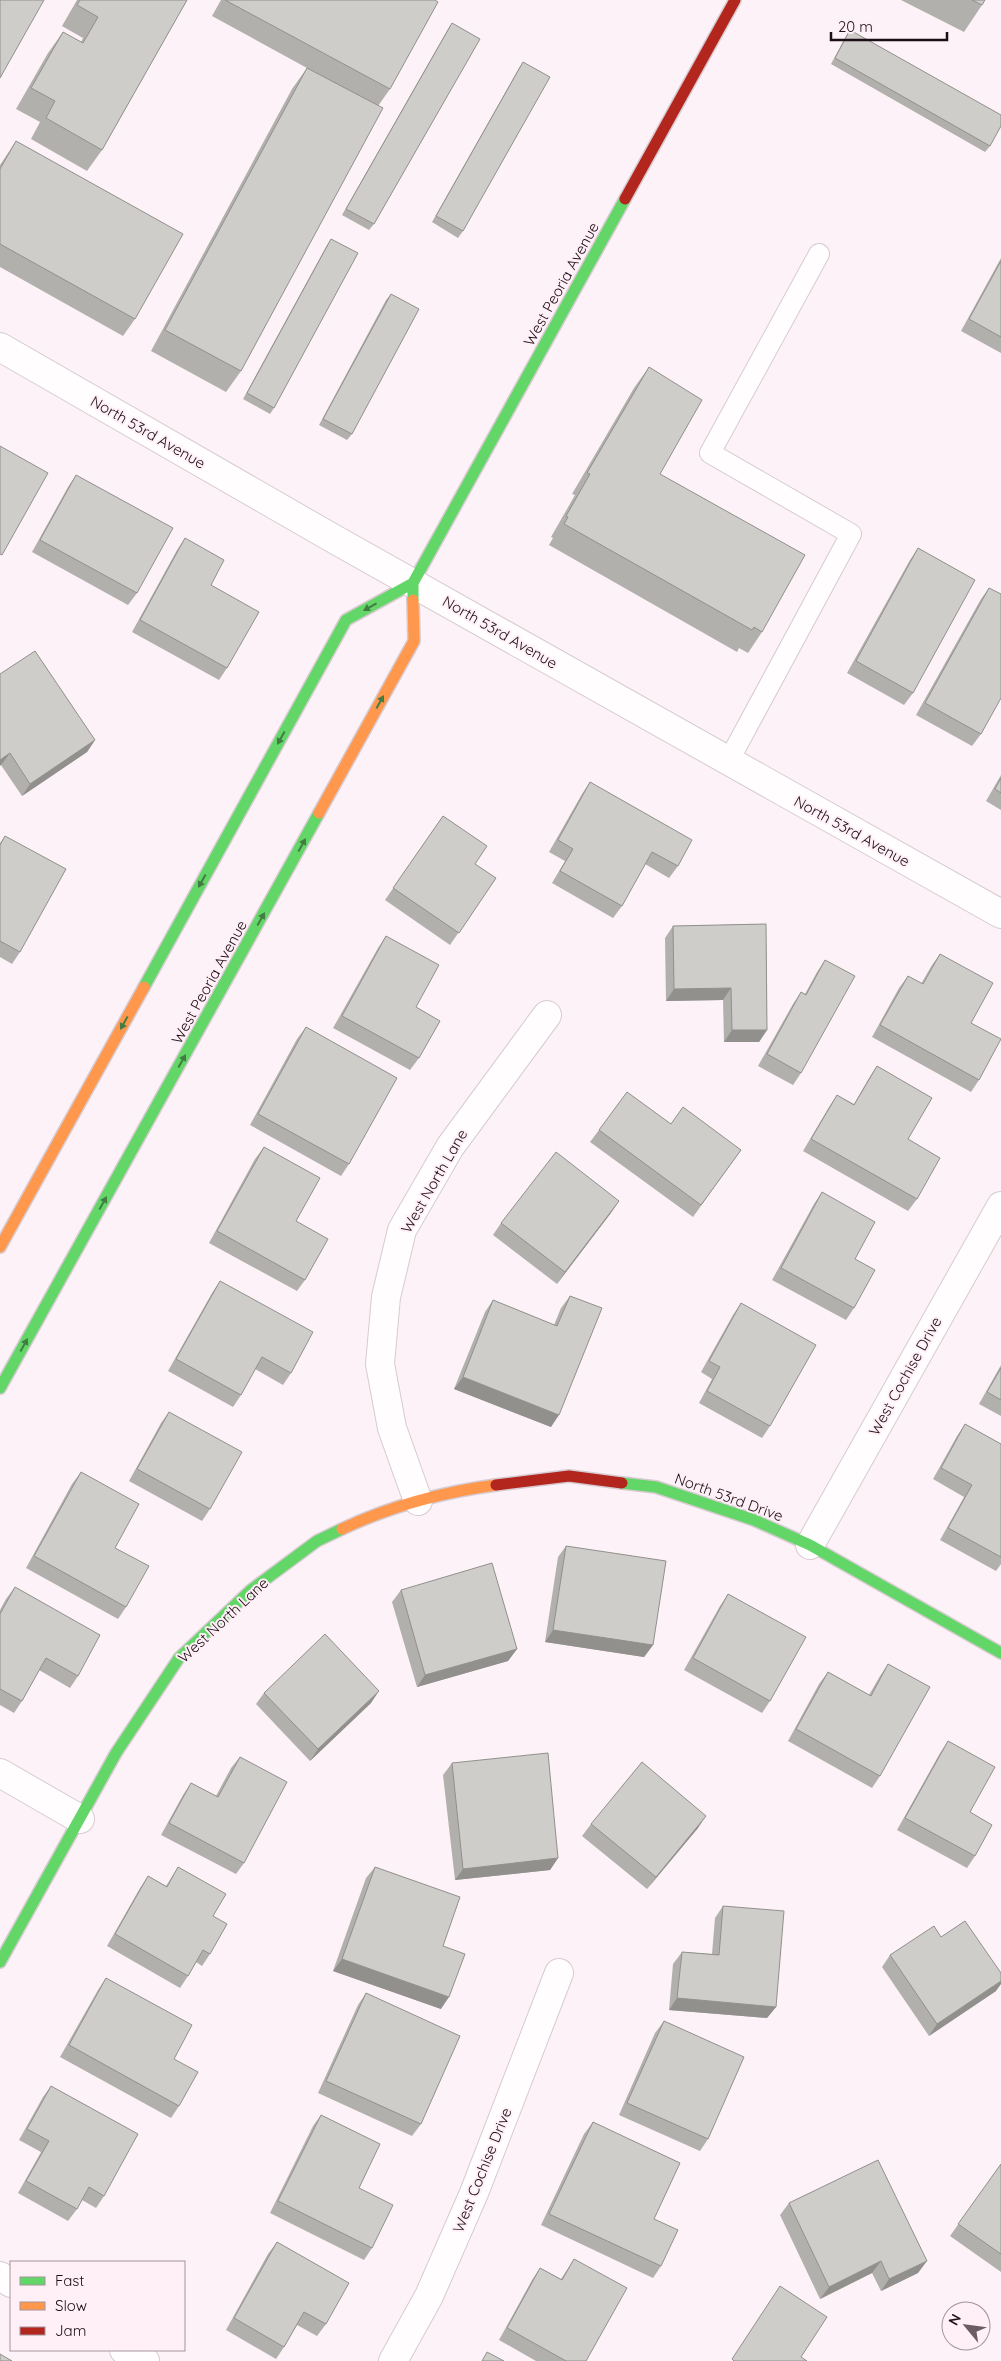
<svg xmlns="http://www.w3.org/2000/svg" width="1001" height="2361" viewBox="0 0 1001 2361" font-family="Quicksand,sans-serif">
<rect width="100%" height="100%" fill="#fcf2f7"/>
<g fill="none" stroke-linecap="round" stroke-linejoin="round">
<g stroke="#d6cbd0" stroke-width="22">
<path id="lane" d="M 728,762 L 851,534 L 710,453 L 819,254"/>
</g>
<g stroke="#d6cbd0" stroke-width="30">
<path id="street" d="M 0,347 L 334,539 L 1001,914
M 418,1501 L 392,1428 L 380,1364 L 386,1297 L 402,1230 L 450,1147 L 547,1015
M 810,1545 L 1001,1206
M 0,1773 L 80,1819
M 0,2276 L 11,2283
M 124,2350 L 145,2361
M 393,2361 L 429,2296 L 474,2193 L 559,1973"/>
</g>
<g stroke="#d6cbd0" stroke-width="14">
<path id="fast" d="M 413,600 L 413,583 L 625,199
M 144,987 L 346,620 L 413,583
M 0,1388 L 319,813
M 622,1483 L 656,1487 L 754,1520 L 810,1545 L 1001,1653
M 0,1962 L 116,1753 L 179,1658 L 251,1590 L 317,1541 L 342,1529"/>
</g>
<g stroke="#d6cbd0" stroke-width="14">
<path id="slow" d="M 319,813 L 414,641 L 413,600
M 0,1247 L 144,987
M 342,1529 C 391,1506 443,1492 496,1485"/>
</g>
<g stroke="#d6cbd0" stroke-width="14">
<path id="jam" d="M 625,199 L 735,0
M 496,1485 L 569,1476 L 622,1483"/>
</g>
<use href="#lane" stroke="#fffdfe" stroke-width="20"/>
<use href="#street" stroke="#fffdfe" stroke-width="28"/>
<use href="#fast" stroke="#63d668" stroke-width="11"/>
<use href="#slow" stroke="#ff974d" stroke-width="11"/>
<use href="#jam" stroke="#b3261e" stroke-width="11"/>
</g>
<path fill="#b2b0ad" d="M 77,0 L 187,0 L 102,150 L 87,171 L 31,139 L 40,122 L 16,109 L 48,53 L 63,32 L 81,42 L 83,38 L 62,26 Z
M 221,0 L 435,0 L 390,89 L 378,106 L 241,371 L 226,392 L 151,351 L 292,89 L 307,68 L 212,16 Z
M 901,0 L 985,0 L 982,5 L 964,32 Z
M 452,23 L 374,224 L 369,230 L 342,215 L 448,29 Z
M 850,30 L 990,146 L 985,152 L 831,64 L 846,36 Z
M 523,62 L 463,231 L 458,238 L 432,222 L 519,68 Z
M 16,141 L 135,319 L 123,336 L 0,267 L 0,165 Z
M 331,239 L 274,408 L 270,414 L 243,399 L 327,245 Z
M 1001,258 L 1001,353 L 961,331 Z
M 391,294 L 352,434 L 347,440 L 319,425 L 386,300 Z
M 649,367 L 660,474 L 762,632 L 748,653 L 739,648 L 737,652 L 549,545 L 553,538 L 551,537 L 575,495 L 572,494 L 634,388 Z
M 76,475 L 137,593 L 128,605 L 32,552 L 68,487 Z
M 185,538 L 211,585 L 227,668 L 219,680 L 132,632 L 177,550 Z
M 918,548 L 913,693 L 904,705 L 847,673 L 910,560 Z
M 989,588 L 981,734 L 972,746 L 916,715 L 981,599 Z
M 0,674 L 95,740 L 87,752 L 22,796 L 1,765 Z
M 1001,775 L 1001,810 L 986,801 Z
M 590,782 L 678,866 L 669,878 L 645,864 L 622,906 L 613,918 L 552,883 L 565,861 L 549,852 L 582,794 Z
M 443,816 L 475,864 L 496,878 L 450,945 L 385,900 Z
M 5,836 L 20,952 L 12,964 L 0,957 L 0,843 Z
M 766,924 L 767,1030 L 759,1042 L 724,1042 L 723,1000 L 666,1001 L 665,938 L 673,926 Z
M 386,936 L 416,1007 L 419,1058 L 410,1070 L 333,1028 L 378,948 Z
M 940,954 L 971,1023 L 979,1080 L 971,1092 L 872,1037 L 899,988 L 908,976 L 921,984 L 932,965 Z
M 825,960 L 801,1073 L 793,1085 L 758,1066 L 793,1004 L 801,992 L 805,994 L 817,972 Z
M 306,1027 L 349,1164 L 341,1176 L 250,1125 L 297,1039 Z
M 877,1066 L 908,1139 L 917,1199 L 908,1211 L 803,1151 L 829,1107 L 837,1095 L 854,1104 L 869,1078 Z
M 671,1124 L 741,1150 L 693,1217 L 590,1142 L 599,1130 Z
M 264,1147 L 296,1221 L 305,1280 L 297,1291 L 209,1243 L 255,1159 Z
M 822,1192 L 855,1259 L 854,1308 L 846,1320 L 772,1280 L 814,1204 Z
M 619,1201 L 557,1284 L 493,1235 L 501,1223 Z
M 220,1281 L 291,1373 L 283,1385 L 255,1369 L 241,1395 L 233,1407 L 168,1371 L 212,1293 Z
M 570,1296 L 551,1427 L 454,1389 L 485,1312 L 493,1300 L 554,1325 L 561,1308 Z
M 741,1303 L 770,1426 L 762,1438 L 699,1403 L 712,1379 L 701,1372 L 733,1315 Z
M 1001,1365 L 1001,1416 L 979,1404 Z
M 169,1412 L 210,1509 L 202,1521 L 129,1481 L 161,1423 Z
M 965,1424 L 1001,1444 L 1001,1564 L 996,1571 L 940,1540 L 964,1497 L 933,1479 L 957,1436 Z
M 81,1472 L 115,1548 L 126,1607 L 118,1619 L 26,1568 L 72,1484 Z
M 566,1546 L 653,1645 L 644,1657 L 545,1642 L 558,1557 Z
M 15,1587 L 78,1676 L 70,1688 L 39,1670 L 22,1701 L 14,1713 L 0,1705 L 0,1610 L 6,1599 Z
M 401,1590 L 517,1649 L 508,1661 L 417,1687 L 392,1602 Z
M 728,1594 L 770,1701 L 762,1713 L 684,1670 L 720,1606 Z
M 888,1664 L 880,1776 L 872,1788 L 788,1741 L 819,1684 L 828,1672 L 869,1695 L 880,1676 Z
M 264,1693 L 371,1703 L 310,1761 L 256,1704 Z
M 948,1741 L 970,1812 L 975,1856 L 967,1868 L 897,1830 L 940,1753 Z
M 240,1757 L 244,1863 L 236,1874 L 161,1835 L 183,1795 L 191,1783 L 216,1796 L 231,1768 Z
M 452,1763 L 558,1858 L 550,1870 L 455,1880 L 443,1775 Z
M 591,1824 L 698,1828 L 647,1889 L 582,1836 Z
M 178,1867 L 213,1916 L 210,1954 L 202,1966 L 196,1962 L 188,1976 L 180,1988 L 107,1946 L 140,1888 L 148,1876 L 166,1886 Z
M 375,1867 L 443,1946 L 441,2009 L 333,1971 L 366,1878 Z
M 723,1906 L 776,2007 L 767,2018 L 669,2010 L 673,1964 L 682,1952 L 712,1954 L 715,1918 Z
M 941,1937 L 996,1991 L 929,2036 L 882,1967 L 890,1955 Z
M 106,1978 L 174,2059 L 179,2106 L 171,2118 L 60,2057 L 98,1990 Z
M 366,1993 L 421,2124 L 412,2136 L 318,2093 L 358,2005 Z
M 664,2021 L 708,2139 L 700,2151 L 619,2115 L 655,2033 Z
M 51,2086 L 104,2196 L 96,2208 L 82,2200 L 77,2209 L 68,2221 L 18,2193 L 41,2152 L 19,2140 L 43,2097 Z
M 321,2115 L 359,2188 L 372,2248 L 364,2260 L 270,2213 L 313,2126 Z
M 593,2122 L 654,2219 L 661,2266 L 653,2278 L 541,2225 L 584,2134 Z
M 1001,2164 L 1001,2272 L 950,2236 Z
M 789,2203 L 918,2273 L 881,2291 L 872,2273 L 820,2299 L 780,2215 Z
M 277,2242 L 326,2324 L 317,2336 L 297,2325 L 284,2347 L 276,2359 L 226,2330 L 268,2254 Z
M 574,2259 L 586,2361 L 536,2361 L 499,2340 L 532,2280 L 540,2268 L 561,2279 Z"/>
<path fill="#91908d" d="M 95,740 L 87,752 L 22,796 L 30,784 Z
M 10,753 L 1,765 L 0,766 L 0,760 Z
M 731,988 L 723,1000 L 666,1001 L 674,989 Z
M 732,1030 L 767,1030 L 759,1042 L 724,1042 Z
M 619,1201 L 611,1213 L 557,1284 L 565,1272 Z
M 463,1377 L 559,1415 L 551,1427 L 454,1389 Z
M 553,1630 L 653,1645 L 644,1657 L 545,1642 Z
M 517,1649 L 508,1661 L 417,1687 L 425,1675 Z
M 379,1691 L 371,1703 L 310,1761 L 318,1749 Z
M 706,1816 L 698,1828 L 647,1889 L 656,1877 Z
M 558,1858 L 550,1870 L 455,1880 L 463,1869 Z
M 342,1959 L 449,1997 L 441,2009 L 333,1971 Z
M 1001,1981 L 1001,1984 L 996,1991 L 929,2036 L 937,2024 Z
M 677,1998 L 776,2007 L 767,2018 L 669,2010 Z
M 881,2261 L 872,2273 L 820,2299 L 829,2287 Z
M 927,2261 L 918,2273 L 881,2291 L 889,2279 Z"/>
<path fill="#cfcdc9" stroke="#91908d" d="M 0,0 L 44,0 L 0,78 Z
M 80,0 L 187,0 L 102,150 L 46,118 L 55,101 L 31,88 L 63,32 L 83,43 L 98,17 L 77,5 Z
M 225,0 L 435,0 L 438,2 L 390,89 Z
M 972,0 L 985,0 L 982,5 Z
M 452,23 L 480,39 L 374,224 L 346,209 Z
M 850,30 L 1001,115 L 1001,126 L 990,146 L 835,58 Z
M 523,62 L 550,77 L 463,231 L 436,216 Z
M 307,68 L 383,108 L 241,371 L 165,330 Z
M 16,141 L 183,234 L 135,319 L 0,244 L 0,169 Z
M 331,239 L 358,253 L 274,408 L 247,393 Z
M 1001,261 L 1001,337 L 969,319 Z
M 391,294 L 419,309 L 352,434 L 323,419 Z
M 649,367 L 702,400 L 660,474 L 805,555 L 762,632 L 754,627 L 752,630 L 564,524 L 568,517 L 566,516 L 590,474 L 587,473 Z
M 0,446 L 48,473 L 2,555 L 0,554 Z
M 76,475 L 173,528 L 137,593 L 40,540 Z
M 185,538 L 224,560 L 211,585 L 259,612 L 227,668 L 140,620 Z
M 918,548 L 975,580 L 913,693 L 856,661 Z
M 989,588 L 1001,594 L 1001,698 L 981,734 L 925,703 Z
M 35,651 L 95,740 L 30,784 L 10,753 L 0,760 L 0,674 Z
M 1001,778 L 1001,793 L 995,789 Z
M 590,782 L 692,840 L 678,866 L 652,852 L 622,906 L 560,871 L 573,849 L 558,840 Z
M 443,816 L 487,846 L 475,864 L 496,878 L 459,933 L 393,888 Z
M 5,836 L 66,869 L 20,952 L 0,941 L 0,845 Z
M 766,924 L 767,1030 L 732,1030 L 731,988 L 674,989 L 673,926 Z
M 386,936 L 439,965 L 416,1007 L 440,1021 L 419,1058 L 342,1016 Z
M 940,954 L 993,983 L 971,1023 L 1001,1039 L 979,1080 L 880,1025 L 908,976 L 923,984 Z
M 825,960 L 855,976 L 801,1073 L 767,1054 L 801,992 L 806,995 Z
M 306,1027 L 397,1078 L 349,1164 L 258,1114 Z
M 877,1066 L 932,1098 L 908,1139 L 940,1158 L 917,1199 L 811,1139 L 837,1095 L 854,1105 Z
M 627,1092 L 671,1124 L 683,1107 L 741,1150 L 701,1205 L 599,1130 Z
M 264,1147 L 320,1178 L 296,1221 L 328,1239 L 305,1280 L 217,1231 Z
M 556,1152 L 619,1201 L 565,1272 L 501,1223 Z
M 822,1192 L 875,1222 L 855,1259 L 875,1270 L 854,1308 L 781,1268 Z
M 220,1281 L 313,1332 L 291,1373 L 262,1357 L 241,1395 L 176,1359 Z
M 570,1296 L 602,1308 L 559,1415 L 463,1377 L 493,1300 L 557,1326 Z
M 741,1303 L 816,1345 L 770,1426 L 707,1391 L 720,1367 L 709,1361 Z
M 1001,1368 L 1001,1400 L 987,1392 Z
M 169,1412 L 242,1452 L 210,1509 L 137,1469 Z
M 965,1424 L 1001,1444 L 1001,1557 L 948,1528 L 972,1485 L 941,1468 Z
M 81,1472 L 139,1504 L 115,1548 L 149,1566 L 126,1607 L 34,1556 Z
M 566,1546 L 666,1561 L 653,1645 L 553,1630 Z
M 492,1563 L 517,1649 L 425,1675 L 401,1590 Z
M 15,1587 L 100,1635 L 78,1676 L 46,1658 L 22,1701 L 0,1689 L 0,1614 Z
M 728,1594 L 806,1637 L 770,1701 L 693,1658 Z
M 325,1634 L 379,1691 L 318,1749 L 264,1693 Z
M 888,1664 L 930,1687 L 880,1776 L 796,1729 L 828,1672 L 871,1696 Z
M 948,1741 L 995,1767 L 970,1812 L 992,1825 L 975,1856 L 905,1818 Z
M 548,1753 L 558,1858 L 463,1869 L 452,1763 Z
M 240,1757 L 287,1782 L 244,1863 L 169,1823 L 191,1783 L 218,1797 Z
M 642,1762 L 706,1816 L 656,1877 L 591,1824 Z
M 178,1867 L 226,1894 L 213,1916 L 227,1924 L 210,1954 L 203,1950 L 188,1976 L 115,1934 L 148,1876 L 167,1887 Z
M 375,1867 L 460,1897 L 443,1946 L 465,1954 L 449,1997 L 342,1959 Z
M 723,1906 L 784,1911 L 776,2007 L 677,1998 L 682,1952 L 719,1955 Z
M 965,1921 L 1001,1973 L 1001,1981 L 937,2024 L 890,1955 L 934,1926 L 941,1937 Z
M 106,1978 L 192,2025 L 174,2059 L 198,2072 L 179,2106 L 69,2045 Z
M 366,1993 L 460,2036 L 421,2124 L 326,2081 Z
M 664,2021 L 744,2057 L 708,2139 L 627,2103 Z
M 51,2086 L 138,2134 L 104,2196 L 89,2187 L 77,2209 L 26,2181 L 49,2141 L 27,2129 Z
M 321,2115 L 380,2144 L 359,2188 L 393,2205 L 372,2248 L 278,2201 Z
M 593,2122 L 680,2163 L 654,2219 L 678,2230 L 661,2266 L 549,2214 Z
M 878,2160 L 927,2261 L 889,2279 L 881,2261 L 829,2287 L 789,2203 Z
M 1001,2164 L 1001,2254 L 958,2224 Z
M 277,2242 L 349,2283 L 326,2324 L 304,2312 L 284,2347 L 234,2318 Z
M 574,2259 L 627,2288 L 586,2361 L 566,2361 L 507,2328 L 540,2268 L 562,2280 Z
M 780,2286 L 827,2317 L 801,2357 L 807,2361 L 734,2361 L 732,2359 Z
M 487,2352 L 504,2361 L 482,2361 Z
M 0,2354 L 12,2361 L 0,2361 Z"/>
<defs><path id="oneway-solid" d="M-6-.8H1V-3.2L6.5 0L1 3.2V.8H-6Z" transform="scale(1.25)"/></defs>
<g fill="#437c43">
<use href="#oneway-solid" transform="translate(370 607) rotate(151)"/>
<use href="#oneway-solid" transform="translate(380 702) rotate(-61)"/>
<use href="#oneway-solid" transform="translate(281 738) rotate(119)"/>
<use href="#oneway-solid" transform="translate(302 845) rotate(-61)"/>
<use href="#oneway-solid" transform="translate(202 881) rotate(119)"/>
<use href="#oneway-solid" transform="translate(261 919) rotate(-61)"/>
<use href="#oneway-solid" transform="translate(124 1023) rotate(119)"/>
<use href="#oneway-solid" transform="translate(182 1061) rotate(-61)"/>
<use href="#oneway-solid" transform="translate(103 1203) rotate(-61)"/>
<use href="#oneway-solid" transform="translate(24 1345) rotate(-61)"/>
</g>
<g text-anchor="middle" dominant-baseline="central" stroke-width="4" stroke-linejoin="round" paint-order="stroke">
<g font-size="15" fill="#1b0e15" stroke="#ffeff6">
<text transform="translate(561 284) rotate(-61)">West Peoria Avenue</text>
<text transform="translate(148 432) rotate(30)">North 53rd Avenue</text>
<text transform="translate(500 632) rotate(30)">North 53rd Avenue</text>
<text transform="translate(852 831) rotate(29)">North 53rd Avenue</text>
<text transform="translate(209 982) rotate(-61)">West Peoria Avenue</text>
<text transform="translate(434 1181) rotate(-60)">West North Lane</text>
<text transform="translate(905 1376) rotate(-61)">West Cochise Drive</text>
<text transform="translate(729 1497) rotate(20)">North 53rd Drive</text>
<text transform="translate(223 1620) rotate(-43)">West North Lane</text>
<text transform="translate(482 2170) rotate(-68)">West Cochise Drive</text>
</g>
</g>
<rect x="10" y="2261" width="175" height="90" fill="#ffeff6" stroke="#a4959c"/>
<rect x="20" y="2277" width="25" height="8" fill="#63d668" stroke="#a4959c"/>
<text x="55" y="2286" font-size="15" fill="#1b0e15">Fast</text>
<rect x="20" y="2302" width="25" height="8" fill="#ff974d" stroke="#a4959c"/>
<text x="55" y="2311" font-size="15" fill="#1b0e15">Slow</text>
<rect x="20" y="2327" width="25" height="8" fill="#b3261e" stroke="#a4959c"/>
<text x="55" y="2336" font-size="15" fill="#1b0e15">Jam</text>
<g transform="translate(966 2326) rotate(299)"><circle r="24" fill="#ffeff6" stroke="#a4959c"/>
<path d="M0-4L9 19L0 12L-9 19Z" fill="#6a5e64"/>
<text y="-8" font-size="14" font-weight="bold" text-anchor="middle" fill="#1b0e15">N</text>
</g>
<path d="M831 32v8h116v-8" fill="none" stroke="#1b0e15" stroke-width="2.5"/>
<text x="838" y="32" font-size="15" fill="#1b0e15" stroke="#ffeff6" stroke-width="4" paint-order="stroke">20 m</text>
</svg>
